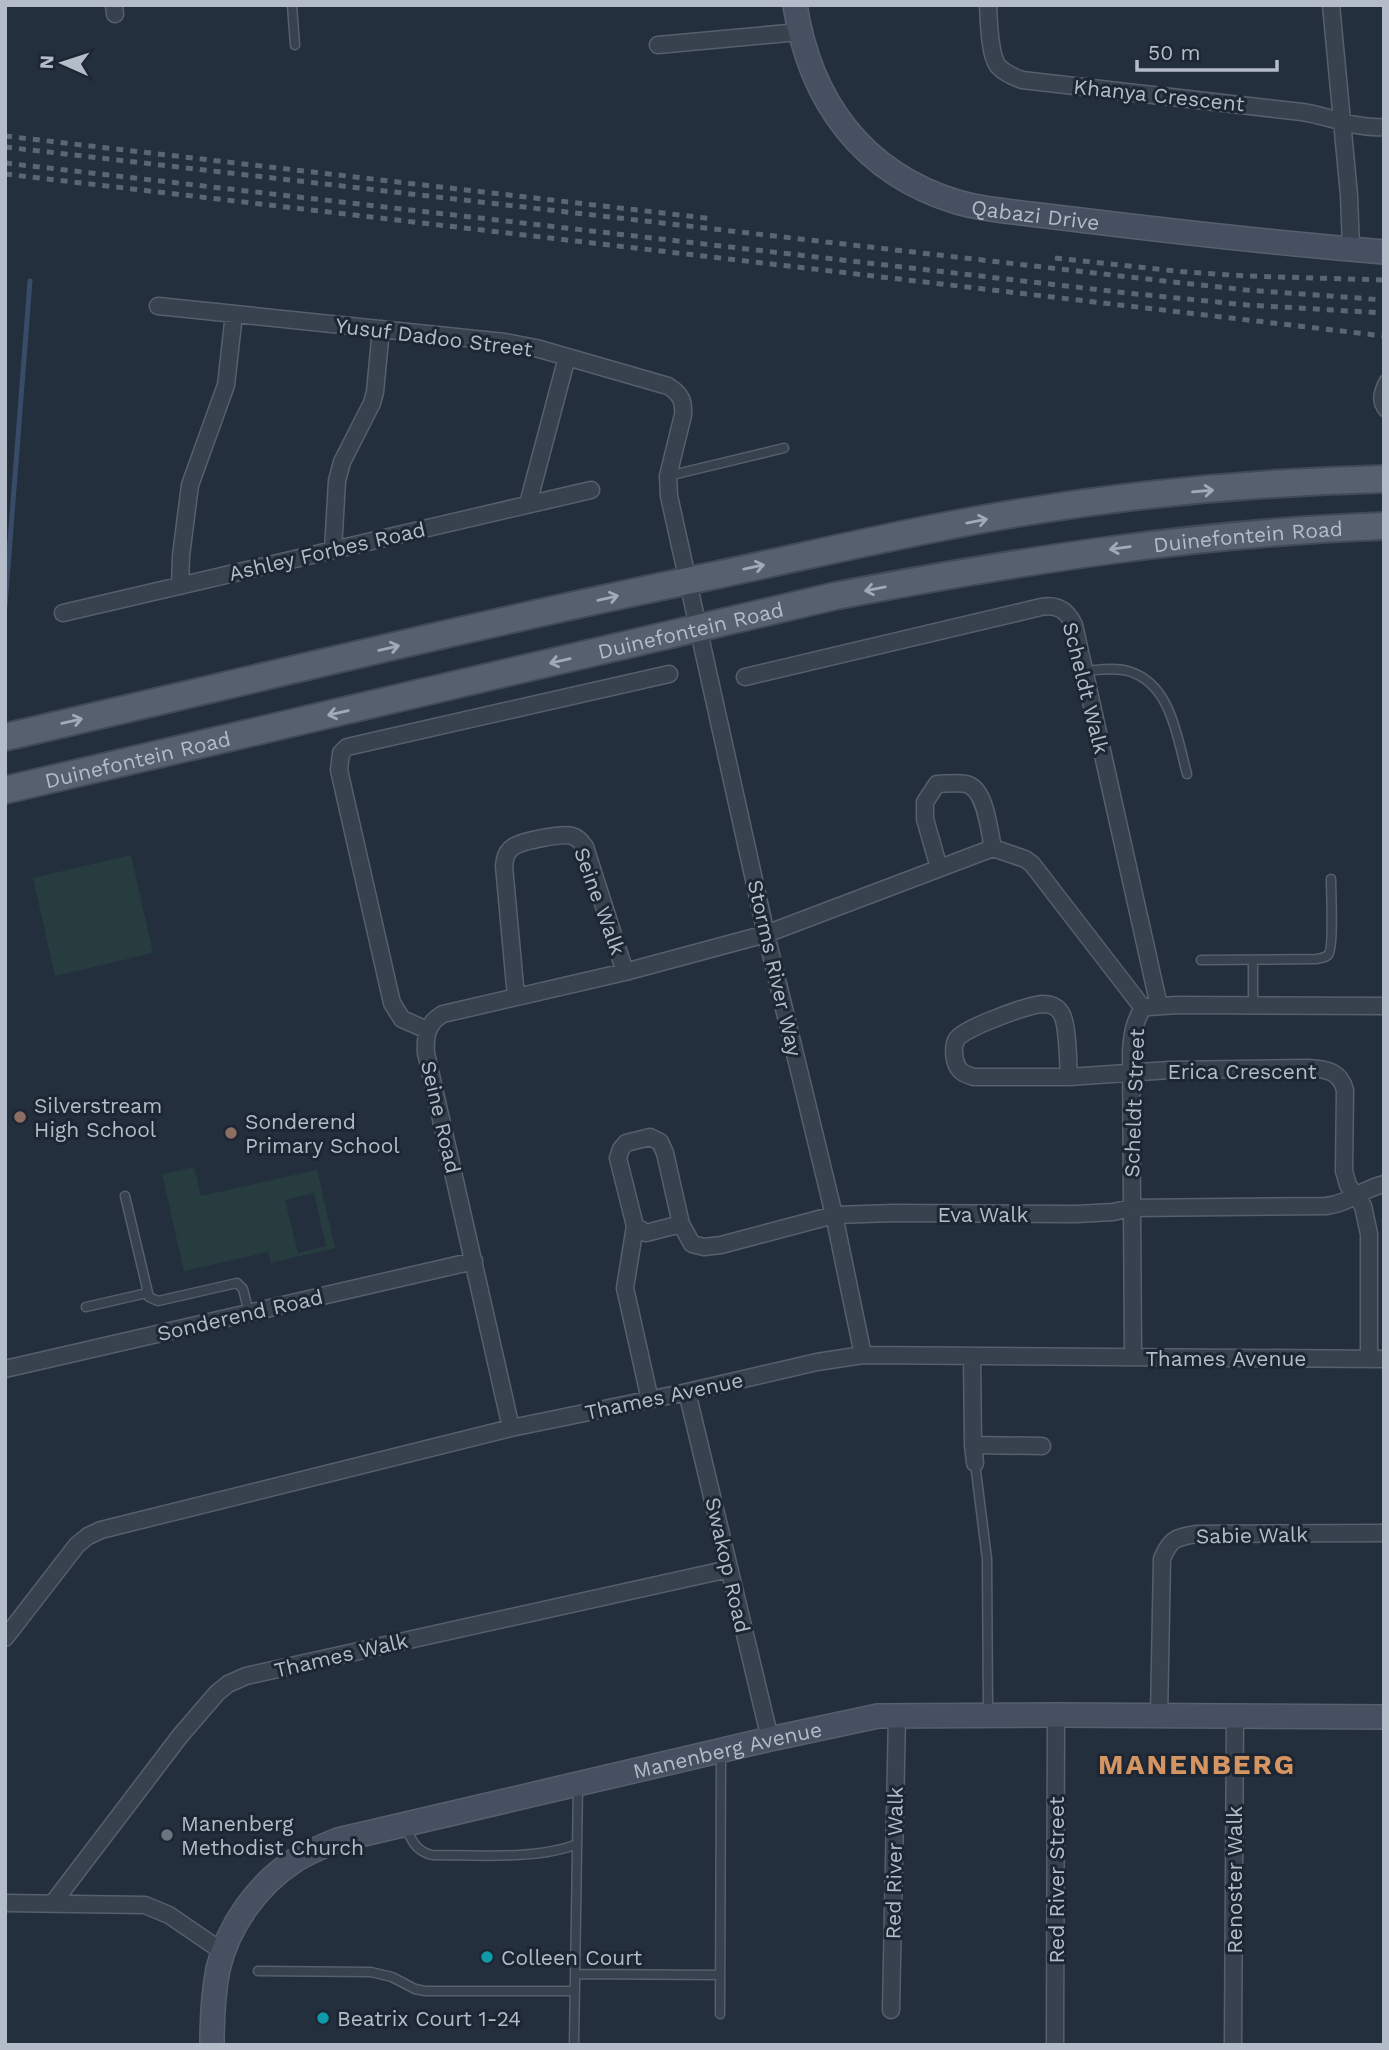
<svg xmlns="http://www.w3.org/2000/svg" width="1389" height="2050" viewBox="0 0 1389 2050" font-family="'Work Sans',sans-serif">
<rect width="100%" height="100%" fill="#242f3e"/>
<path fill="#263c3f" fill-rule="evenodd" d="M 131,855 L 153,953 L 55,976 L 33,878 Z
M 194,1167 L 201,1196 L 317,1170 L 335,1248 L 271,1263 L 268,1252 L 184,1271 L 162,1174 ZM 314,1193 L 326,1246 L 298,1253 L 285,1200 Z"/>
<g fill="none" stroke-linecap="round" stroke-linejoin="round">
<path stroke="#394c67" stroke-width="5" d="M 5,606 L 30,281"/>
<g stroke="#565f6c" stroke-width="11">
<path id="lane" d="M 292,5 L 295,45
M 1384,380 C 1378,392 1375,402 1384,412
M 668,476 L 784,448
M 1084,671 C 1098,670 1115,667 1128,671 C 1171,683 1177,737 1187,774
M 1201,960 L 1317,959 C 1321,958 1325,958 1328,955 C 1334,949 1331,891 1331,879
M 1253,960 L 1253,1005
M 125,1196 L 149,1297 L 158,1301 L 237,1283 L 243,1289 L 249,1313
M 86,1307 L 147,1293
M 975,1463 L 987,1559 L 988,1712
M 405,1826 C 412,1840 415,1851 432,1855 C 474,1855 539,1860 577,1844
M 258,1971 L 371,1972 L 392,1977 L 415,1989 L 425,1991 L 574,1991
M 575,1974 L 720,1975
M 720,2014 L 721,1754
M 574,2045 L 578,1785"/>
</g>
<g stroke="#565f6c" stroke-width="19">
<path id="street" d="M 114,5 L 115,14
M 988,5 C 989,20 989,54 998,66 C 1004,73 1014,77 1022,80 L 1302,112 C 1329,116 1355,129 1384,127
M 1331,5 L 1349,195 L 1351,249
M 658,45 L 799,32
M 158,306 L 505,342 L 536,348 L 668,386 C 681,394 684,401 683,415 L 668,476 L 669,496 L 766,934 L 834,1215 L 863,1355
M 528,504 L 567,357
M 333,550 L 337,481 L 342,462 L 372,403 L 375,392 L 381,329
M 180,586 L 181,556 L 190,485 L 226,385 L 234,314
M 63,613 L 591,490
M 745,677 L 1041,607 C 1057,604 1067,610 1074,625 L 1159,1006
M 939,868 L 925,819 L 925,802 L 937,784 C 946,784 957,782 966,784 C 986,788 989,831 993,848
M 516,997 L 504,866 C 505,858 506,852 513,847 C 521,841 563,833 572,836 C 579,838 581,842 585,847 L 625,972
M 1149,1007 L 1177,1005 L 1384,1006
M 427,1030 L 402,1019 L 392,1003 L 339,770 L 341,753 L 347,747 L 669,674
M 1069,1077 C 1068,1063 1068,1023 1061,1013 C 1057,1006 1050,1004 1042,1004 C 1029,1005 963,1028 957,1039 C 953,1044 954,1054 955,1060 C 958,1071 963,1074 974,1077 L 1069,1077 L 1169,1070 L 1309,1068 C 1326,1069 1340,1071 1345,1090 L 1344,1171 L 1348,1185 L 1363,1206 L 1369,1234 L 1369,1359
M 681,1224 L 646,1233 L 635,1226 L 618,1158 L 621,1149 L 626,1143 L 650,1137 L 660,1142 L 665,1153 L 681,1224 L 692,1244 L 704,1247 L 721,1245 L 834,1215 L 894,1213 L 1076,1214 L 1113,1212 L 1131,1208 L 1326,1206 C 1350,1203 1362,1189 1384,1184
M 635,1226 L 625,1288 L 650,1400
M 972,1356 L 973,1445 L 975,1463
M 1133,1357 L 1131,1052 C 1132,1035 1134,1022 1143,1008
M 5,1369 L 474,1261
M 687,1392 L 770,1739
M 511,1428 L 426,1053 C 425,1036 427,1023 443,1014 L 625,972 L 766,934 L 993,848 L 1025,859 L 1032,864 L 1143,1008
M 973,1445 L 1042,1446
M 5,1638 L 77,1545 L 88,1536 L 101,1530 L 511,1428 L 687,1392 L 817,1362 L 863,1355 L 1384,1359
M 1159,1716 L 1162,1559 C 1170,1539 1176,1537 1197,1534 L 1384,1533
M 5,1903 L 145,1905 L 169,1915 L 223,1952
M 53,1903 L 180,1736 L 217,1693 L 228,1684 L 246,1676 L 729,1569
M 891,2010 L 897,1715
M 1055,2045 L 1056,1715
M 1233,2045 L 1235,1716"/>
</g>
<g stroke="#565f6c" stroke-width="26">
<g id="secondary">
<path id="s1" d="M 795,5 C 810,101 862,173 957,202 C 981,209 1006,211 1030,214 C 1064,218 1097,222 1130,226 C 1215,236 1299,245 1384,252"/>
<path id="s2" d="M 212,2045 C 212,2019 213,1994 218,1969 C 228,1926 257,1885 294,1861 C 308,1852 323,1846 338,1840 L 770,1739 L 878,1716 L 1056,1715 L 1384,1717"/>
</g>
</g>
<g stroke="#414a57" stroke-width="30">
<g id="primary">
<path d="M 5,737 C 244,682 482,623 721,574 C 820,553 919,529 1018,513 C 1139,493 1262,482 1384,479"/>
<path id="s3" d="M 5,790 L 835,596 C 1019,561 1196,533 1384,526"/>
</g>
</g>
<use href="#lane" stroke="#38414e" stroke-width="8"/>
<use href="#street" stroke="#38414e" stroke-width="16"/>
<use href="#secondary" stroke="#465061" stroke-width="23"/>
<use href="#primary" stroke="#56606e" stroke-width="26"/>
<path stroke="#5a6575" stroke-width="5" stroke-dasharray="7 7" stroke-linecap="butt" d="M 5,136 L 714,219
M 5,147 L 1129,277 L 1246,290 L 1384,300
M 5,163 L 1127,293 L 1247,305 L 1384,313
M 5,174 L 1384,336
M 1055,258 L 1186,272 L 1246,276 L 1384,280"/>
</g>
<defs><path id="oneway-shaft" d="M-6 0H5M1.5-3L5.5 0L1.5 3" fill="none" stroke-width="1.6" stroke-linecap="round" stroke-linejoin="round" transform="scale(1.75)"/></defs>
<g stroke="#a1aab7">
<use href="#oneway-shaft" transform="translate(1203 491) rotate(-5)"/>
<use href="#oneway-shaft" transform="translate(977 521) rotate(-11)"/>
<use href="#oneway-shaft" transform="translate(1120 548) rotate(172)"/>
<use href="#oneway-shaft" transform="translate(754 567) rotate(-12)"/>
<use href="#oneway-shaft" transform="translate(875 589) rotate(169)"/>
<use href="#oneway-shaft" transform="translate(608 598) rotate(-13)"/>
<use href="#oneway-shaft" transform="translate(389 648) rotate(-13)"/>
<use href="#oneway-shaft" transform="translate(560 661) rotate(167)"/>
<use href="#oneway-shaft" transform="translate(338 713) rotate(167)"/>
<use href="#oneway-shaft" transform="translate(72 721) rotate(-13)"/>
</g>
<g fill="#8d6e63" stroke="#1d2633" stroke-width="2.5">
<circle cx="20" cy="1117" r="7"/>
<circle cx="231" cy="1133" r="7"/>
</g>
<circle fill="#6b7280" stroke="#1d2633" stroke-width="2.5" cx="167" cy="1835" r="7"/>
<g fill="#0f9aa8" stroke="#1d2633" stroke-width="2.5">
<circle cx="487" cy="1957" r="7"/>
<circle cx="323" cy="2018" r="7"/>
</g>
<g text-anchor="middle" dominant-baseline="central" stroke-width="6" stroke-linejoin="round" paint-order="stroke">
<g font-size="21" fill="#b4bcc9" stroke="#1d2633">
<text transform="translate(1159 95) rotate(6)">Khanya Crescent</text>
<text stroke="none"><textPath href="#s1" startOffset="350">Qabazi Drive</textPath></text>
<text transform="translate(434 337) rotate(7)">Yusuf Dadoo Street</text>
<text stroke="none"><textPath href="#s3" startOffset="1270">Duinefontein Road</textPath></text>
<text transform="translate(327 551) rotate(-13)">Ashley Forbes Road</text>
<text stroke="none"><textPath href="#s3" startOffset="704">Duinefontein Road</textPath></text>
<text transform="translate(1086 688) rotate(76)">Scheldt Walk</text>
<text stroke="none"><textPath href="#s3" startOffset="136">Duinefontein Road</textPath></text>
<text transform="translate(600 901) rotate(70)">Seine Walk</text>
<text transform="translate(775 968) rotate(77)">Storms River Way</text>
<text x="1242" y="1071">Erica Crescent</text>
<text transform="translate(1134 1103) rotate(-88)">Scheldt Street</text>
<text transform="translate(441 1117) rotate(77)">Seine Road</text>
<text x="983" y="1214">Eva Walk</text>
<text transform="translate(240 1315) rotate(-13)">Sonderend Road</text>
<text x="1226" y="1358">Thames Avenue</text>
<text transform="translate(664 1396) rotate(-12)">Thames Avenue</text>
<text transform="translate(1252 1535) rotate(-1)">Sabie Walk</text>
<text transform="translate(728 1565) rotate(77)">Swakop Road</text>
<text transform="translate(341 1655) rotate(-13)">Thames Walk</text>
<text stroke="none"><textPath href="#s2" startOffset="660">Manenberg Avenue</textPath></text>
<text transform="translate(894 1863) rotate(-89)">Red River Walk</text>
<text transform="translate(1056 1880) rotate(-90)">Red River Street</text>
<text transform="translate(1234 1880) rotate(-90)">Renoster Walk</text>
</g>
<g font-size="21" fill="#b4bcc9" stroke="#1d2633" text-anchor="start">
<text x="34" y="1105">Silverstream<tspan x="34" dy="24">High School</tspan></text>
<text x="245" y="1121">Sonderend<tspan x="245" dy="24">Primary School</tspan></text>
<text x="181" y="1823">Manenberg<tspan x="181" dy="24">Methodist Church</tspan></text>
<text x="501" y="1957">Colleen Court</text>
<text x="337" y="2018">Beatrix Court 1-24</text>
</g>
<g font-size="28" font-weight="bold" letter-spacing="2" fill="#d59563" stroke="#1d2633">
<text x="1197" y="1764">MANENBERG</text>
</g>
</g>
<rect width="1389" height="2050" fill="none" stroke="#b4bcc9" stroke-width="14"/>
<g transform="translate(63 63) rotate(273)" stroke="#1d2633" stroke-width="5" paint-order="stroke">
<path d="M0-5L12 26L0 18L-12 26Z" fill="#b4bcc9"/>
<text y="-10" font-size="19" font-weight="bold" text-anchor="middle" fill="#b4bcc9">N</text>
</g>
<path d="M1137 60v10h140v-10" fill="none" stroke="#b4bcc9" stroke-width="3.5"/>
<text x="1148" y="60" font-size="21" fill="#b4bcc9" stroke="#1d2633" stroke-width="5" paint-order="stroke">50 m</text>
</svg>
